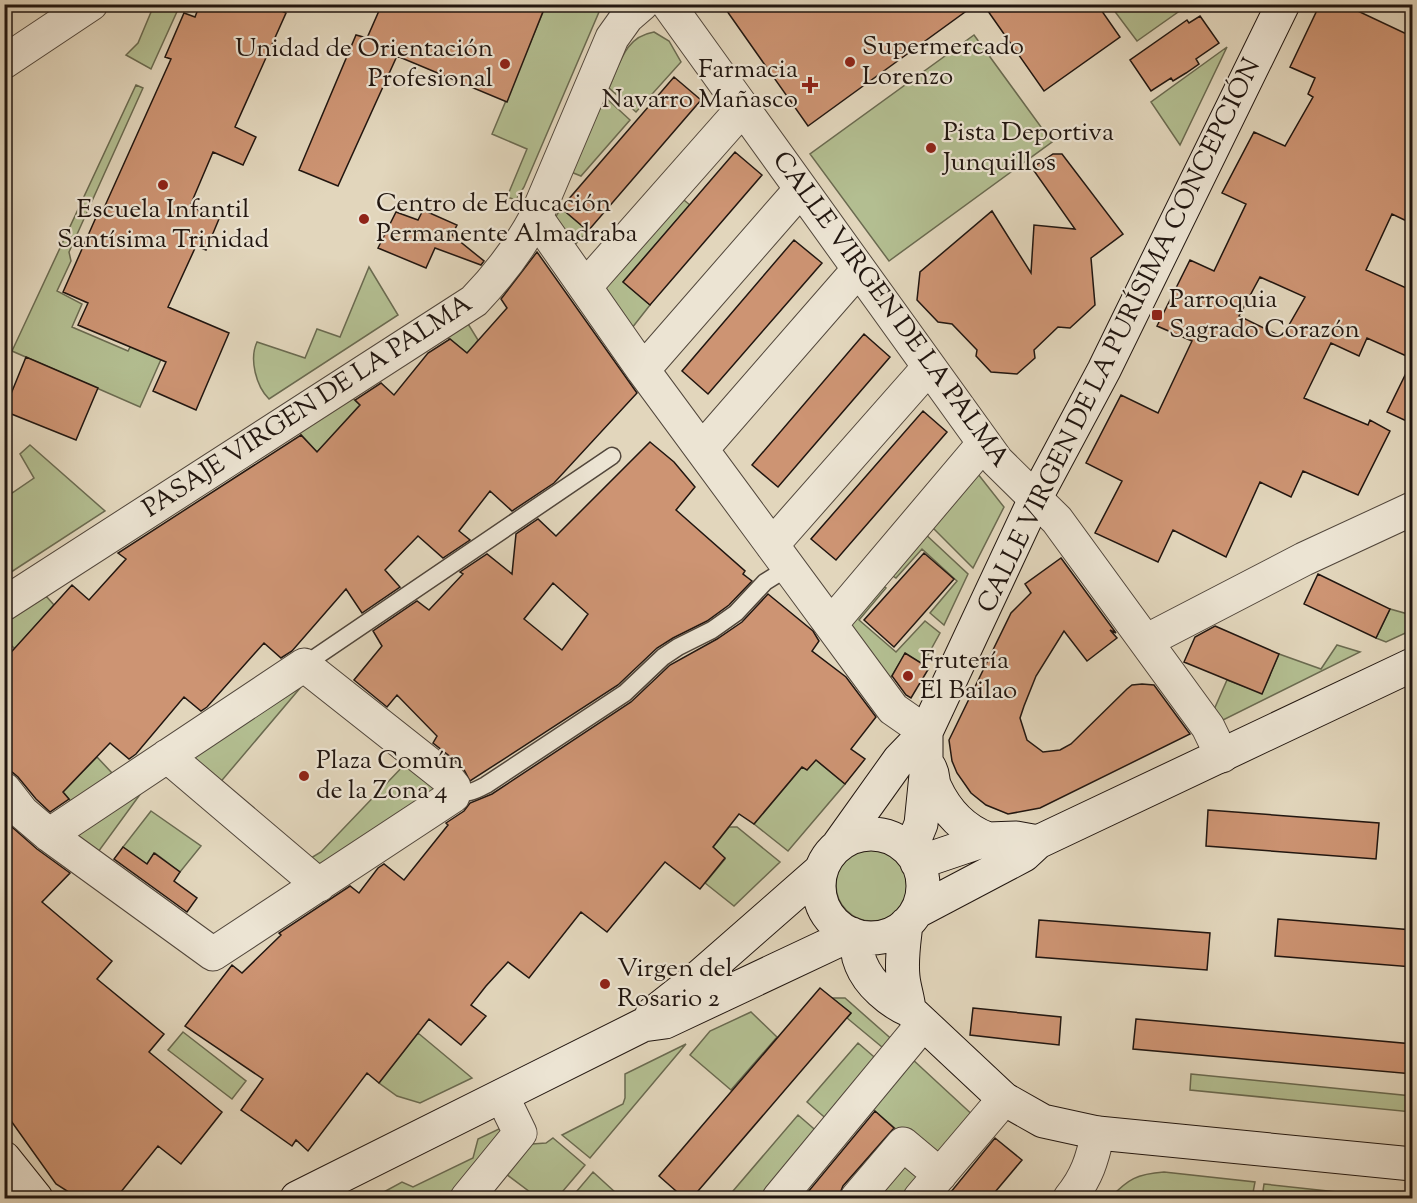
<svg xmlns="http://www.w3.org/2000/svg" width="1417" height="1203" viewBox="0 0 1417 1203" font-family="'Sorts Mill Goudy',serif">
<rect width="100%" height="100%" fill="#e2d6bc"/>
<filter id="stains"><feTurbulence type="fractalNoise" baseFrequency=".00333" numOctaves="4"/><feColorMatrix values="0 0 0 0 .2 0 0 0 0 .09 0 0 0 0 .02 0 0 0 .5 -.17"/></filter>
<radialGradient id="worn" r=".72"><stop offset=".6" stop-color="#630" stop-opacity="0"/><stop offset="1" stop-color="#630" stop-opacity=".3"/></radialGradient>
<path fill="#b3be91" stroke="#6a6a50" stroke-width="1.5" d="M 154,5 L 180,5 L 151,69 L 126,55 L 138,43 Z
M 546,5 L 602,5 L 524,187 L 516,200 L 507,197 L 527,149 L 492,134 Z
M 1110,5 L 1188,5 L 1137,41 Z
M 654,32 L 669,41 L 681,62 L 636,112 L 609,88 C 620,64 624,37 654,32 Z
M 974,35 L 1052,142 L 889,261 L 810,154 Z
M 1227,47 L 1180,145 L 1151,102 Z
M 136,85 L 143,88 L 69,252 L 71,261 L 57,291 L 82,304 L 72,327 L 128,351 L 141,327 L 170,339 L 140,407 L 12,351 Z
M 605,97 L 630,120 L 581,176 L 571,172 Z
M 679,196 L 690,205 L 623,282 L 650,305 L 628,333 L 596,290 Z
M 561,208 L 588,231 L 567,253 L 549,228 Z
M 369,267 L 398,315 L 269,399 C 256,386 249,359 257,342 L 305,358 L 317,329 L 340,337 Z
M 465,319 L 478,340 L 476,343 L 484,354 L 477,361 L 443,334 Z
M 349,395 L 360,405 L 317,452 L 296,429 Z
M 30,445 L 105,511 L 5,576 L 5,498 L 34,478 L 20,454 Z
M 974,469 L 1004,507 L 973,568 L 929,524 Z
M 923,532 L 968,574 L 944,625 L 930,613 L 957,581 L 922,549 L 896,578 L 887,572 Z
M 877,582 L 886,588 L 859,620 L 896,652 L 925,621 L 940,633 L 923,664 L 905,654 L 887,684 L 841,626 Z
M 46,596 L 54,605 L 15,649 L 5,639 L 4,623 Z
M 1412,605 L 1412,630 L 1386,642 L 1376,638 L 1390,609 L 1408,614 Z
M 1337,645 L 1360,652 L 1219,722 L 1213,712 L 1227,680 L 1262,693 L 1279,654 L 1321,669 Z
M 301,687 L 218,785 L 192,758 Z
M 97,757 L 112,773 L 75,806 L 63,792 Z
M 816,760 L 845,784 L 788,851 L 754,824 L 802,767 Z
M 407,762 L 440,786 L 315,871 L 306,861 L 321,852 Z
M 152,778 L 93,859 L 65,837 Z
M 151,811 L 201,846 L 180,872 L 155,853 L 147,864 L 123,847 Z
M 729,827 L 737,827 L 780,862 L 734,906 L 705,883 L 725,859 L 713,847 Z
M836 885a36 36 0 1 1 72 0a36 36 0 1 1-72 0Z
M 832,998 L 845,998 L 896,1043 L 888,1052 L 847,1018 L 851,1013 Z
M 751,1012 L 777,1037 L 731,1090 L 690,1055 L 710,1031 Z
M 183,1032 L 246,1081 L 232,1099 L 168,1050 Z
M 418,1033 L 472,1078 L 420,1103 L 397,1096 L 379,1083 Z
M 858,1043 L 880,1062 L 830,1122 L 807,1102 Z
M 686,1044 L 590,1158 L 562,1135 L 623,1104 L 625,1098 L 625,1074 Z
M 911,1058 L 977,1119 L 937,1164 L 870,1107 Z
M 1191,1074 L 1412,1096 L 1412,1112 L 1190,1090 Z
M 798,1115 L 820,1134 L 765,1198 L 727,1198 Z
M 505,1126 L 457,1198 L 388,1198 L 382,1193 L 402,1182 L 413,1187 L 473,1158 L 478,1139 Z
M 553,1138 L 585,1165 L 557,1198 L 538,1198 L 498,1168 L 532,1144 L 546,1143 Z
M 910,1159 L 930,1176 L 912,1198 L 877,1198 Z
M 593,1172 L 616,1193 L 611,1198 L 571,1198 Z
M 1164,1172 L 1255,1182 L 1252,1198 L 1110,1198 C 1128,1179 1137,1174 1164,1172 Z
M 1264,1184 L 1393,1198 L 1262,1198 Z"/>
<path fill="#cd9473" stroke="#211610" stroke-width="1.5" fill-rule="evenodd" d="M 200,4 L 268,4 L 286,13 L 235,127 L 256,137 L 243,165 L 213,152 L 190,206 L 219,219 L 206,250 L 196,246 L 168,307 L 229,333 L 196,410 L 153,391 L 166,362 L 78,325 L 88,303 L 63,292 L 101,206 L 104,208 L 171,59 L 165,57 L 184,13 L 195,17 Z
M 382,4 L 546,4 L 507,102 L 397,56 L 338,186 L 299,170 L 356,35 L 367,38 Z
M 722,4 L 976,4 L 808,126 Z
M 983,4 L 1097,4 L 1120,37 L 1044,91 Z
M 1320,4 L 1343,4 L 1413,37 L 1413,224 L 1392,214 L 1366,270 L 1413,291 L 1413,359 L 1367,338 L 1359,356 L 1331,343 L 1304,398 L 1368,425 L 1370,420 L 1390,431 L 1358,495 L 1303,471 L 1291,497 L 1260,482 L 1226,557 L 1173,530 L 1158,562 L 1095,533 L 1122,481 L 1086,463 L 1121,395 L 1158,413 L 1192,341 L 1157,326 L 1190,260 L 1214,271 L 1246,204 L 1222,193 L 1254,132 L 1285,146 L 1313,97 L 1308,94 L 1315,78 L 1290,67 ZM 1260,277 L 1305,297 L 1282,337 L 1239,316 Z
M 1200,16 L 1219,43 L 1196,59 L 1199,64 L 1186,73 L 1173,81 L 1171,78 L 1151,91 L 1130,60 L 1187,20 L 1189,23 Z
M 674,77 L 701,100 L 588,231 L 561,208 Z
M 735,152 L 762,175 L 650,305 L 623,282 Z
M 1053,154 L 1062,154 L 1123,234 L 1091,258 L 1095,305 L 1070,328 L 1058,327 L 1034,350 L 1035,358 L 1017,374 L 991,372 L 976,356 L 977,350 L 952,324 L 938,322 L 917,300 L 920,272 L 992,211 L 1031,273 L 1034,225 L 1075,229 L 1032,168 Z
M 423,210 L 457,225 L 452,235 L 484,261 L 481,265 L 435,248 L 426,268 L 378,248 L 396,212 L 418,220 Z
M 794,240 L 822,263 L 708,394 L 682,371 Z
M 537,252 L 637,393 L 554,483 L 512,511 L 490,491 L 459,531 L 470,540 L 443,558 L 418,536 L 385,570 L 400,587 L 362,613 L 346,589 L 292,651 L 281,658 L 264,643 L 207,707 L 201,711 L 184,697 L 136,754 L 129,759 L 110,743 L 63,792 L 69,799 L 50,812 L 36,799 L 18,777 L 12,772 L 4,771 L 4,660 L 72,585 L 89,600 L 126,559 L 118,553 L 301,435 L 317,452 L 360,405 L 355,400 L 381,383 L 394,395 L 428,353 L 450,339 L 467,353 L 507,308 L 501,299 Z
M 864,334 L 890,357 L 778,487 L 752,465 Z
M 26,357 L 98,388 L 76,440 L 4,411 Z
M 1413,359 L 1413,424 L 1387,412 Z
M 923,411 L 947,432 L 836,560 L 811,539 Z
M 650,442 L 674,462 L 695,487 L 676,510 L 745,571 L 743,574 L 752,581 L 729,605 L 707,621 L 673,638 L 657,648 L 618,685 L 470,781 L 462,766 L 433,743 L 437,736 L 397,695 L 387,707 L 354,680 L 382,646 L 373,631 L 417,601 L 429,610 L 463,574 L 460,572 L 487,554 L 512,574 L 516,534 L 538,519 L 556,536 ZM 553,583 L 588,614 L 562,650 L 524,619 Z
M 924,553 L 954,579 L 894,647 L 864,620 Z
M 1061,558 L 1116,633 L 1110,630 L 1117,638 L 1087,661 L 1064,631 L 1036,676 L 1024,706 L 1020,718 L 1027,740 L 1043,752 L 1060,750 L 1071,744 L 1127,689 L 1132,685 L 1142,684 L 1154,685 L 1190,734 L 1040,808 L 1008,814 L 986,805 L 971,793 L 957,773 L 952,761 L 949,740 L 1011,613 L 1031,593 L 1025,584 Z
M 1318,574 L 1390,609 L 1376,638 L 1304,604 Z
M 768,594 L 813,631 L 819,641 L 812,651 L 846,677 L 876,717 L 851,749 L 865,759 L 845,784 L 816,760 L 807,770 L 802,767 L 754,824 L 739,814 L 713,847 L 725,858 L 700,889 L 665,862 L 607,932 L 581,912 L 529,978 L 508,962 L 486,986 L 471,1005 L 486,1016 L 461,1045 L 429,1019 L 379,1083 L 367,1073 L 308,1151 L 296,1140 L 292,1146 L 241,1110 L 263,1079 L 185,1026 L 232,965 L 242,973 L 281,935 L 279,933 L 350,886 L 359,893 L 378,868 L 384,864 L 404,880 L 448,825 L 446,823 L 464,811 L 470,803 L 492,794 L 631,702 L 670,665 L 717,639 L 742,622 Z
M 1215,626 L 1279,654 L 1262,694 L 1184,662 L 1195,637 Z
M 905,653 L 929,668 L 911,698 L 906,695 L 892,676 Z
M 1208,810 L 1379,823 L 1376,859 L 1206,846 Z
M 4,820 L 37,849 L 70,873 L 42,902 L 112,961 L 97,979 L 164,1034 L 149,1052 L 222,1112 L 181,1164 L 158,1146 L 116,1198 L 78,1198 L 56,1184 L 4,1111 Z
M 123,847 L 147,864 L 154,853 L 180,872 L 174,881 L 197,898 L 187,912 L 114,859 Z
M 1278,919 L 1413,930 L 1413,967 L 1275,956 Z
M 1039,920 L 1210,933 L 1207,970 L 1036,957 Z
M 820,988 L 851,1013 L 692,1198 L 684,1198 L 659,1176 Z
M 973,1008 L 1061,1017 L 1059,1045 L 970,1035 Z
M 1136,1019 L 1413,1044 L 1413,1074 L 1133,1049 Z
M 875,1111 L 894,1128 L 843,1186 L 838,1198 L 803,1198 Z
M 995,1138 L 1022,1160 L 990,1198 L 946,1198 Z"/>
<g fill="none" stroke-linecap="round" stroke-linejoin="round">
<g stroke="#51463b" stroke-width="19">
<path id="lane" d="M 304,665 L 612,456
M 453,790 C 467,795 473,792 486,785 L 625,693 L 663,657 L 678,647 L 712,630 L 736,613 L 765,582 L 789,567"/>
</g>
<g stroke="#51463b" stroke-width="35">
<path id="street" d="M 668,4 L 997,461 L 1057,520 L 1208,727 L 1222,756
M 4,62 L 91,4
M 801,189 L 643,370 L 893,709 L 926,732
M 536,217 L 643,370
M 585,287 L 743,108
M 702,449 L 858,270
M 772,545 L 929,367
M 4,604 L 474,301 C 499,275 519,249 536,217 L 612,38 L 627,17 L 642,4
M 831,624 L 984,443
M 1146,641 L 1304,559 L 1412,509
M 167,756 L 319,885
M 4,789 L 22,812 L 49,835 L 213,954 L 453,796 L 454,787 L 447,778 L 304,665 L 49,835
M 467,1198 L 520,1133 L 502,1096
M 779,1198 L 922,1025
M 857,1198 L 903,1144 L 940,1175
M 920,1198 L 1004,1099
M 1070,1198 C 1087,1177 1092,1160 1098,1133"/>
</g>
<g stroke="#211610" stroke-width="35">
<path id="secondary" d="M 928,765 C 935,775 931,778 935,787 C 946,811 964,830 988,839
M819 886a52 52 0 1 1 104 0a52 52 0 1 1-104 0Z
M 839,844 L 899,760 L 926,732 L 1035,499 L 1104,370 L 1283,4
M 910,851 L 921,824 L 926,775 L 926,732
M 917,863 L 988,839 L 1016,838 L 1038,842
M 916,912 L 1024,855 L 1038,842 L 1412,665
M 906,924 C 904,942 901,959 903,977 C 904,988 908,998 909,1010
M 857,936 C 857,946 857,955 861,964 C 869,984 890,1002 909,1010 L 1004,1099 L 1043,1121 L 1098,1133 L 1412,1164
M 652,1014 L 699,977 L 821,870
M 4,1158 L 36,1198
M 297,1198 L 643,1025 L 665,1022 L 852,934"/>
</g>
<use href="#lane" stroke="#ece4d3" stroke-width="16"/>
<use href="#street" stroke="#ece4d3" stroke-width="33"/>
<use href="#secondary" stroke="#ece4d3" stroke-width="33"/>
</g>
<g fill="#8f2418" stroke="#ece4d3" stroke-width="2">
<circle cx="850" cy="62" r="6"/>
<circle cx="505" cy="64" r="6"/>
<path d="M807 76h6v6h6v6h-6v6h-6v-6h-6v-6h6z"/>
<circle cx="931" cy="148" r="6"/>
<circle cx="163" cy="185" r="6"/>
<circle cx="364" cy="219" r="6"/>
<rect x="1151" y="309" width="12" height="12" rx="3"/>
<circle cx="908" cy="676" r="6"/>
<circle cx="304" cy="776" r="6"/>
<circle cx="605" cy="984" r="6"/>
</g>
<g text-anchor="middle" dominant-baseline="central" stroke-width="4.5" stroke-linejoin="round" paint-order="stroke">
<g font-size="26" fill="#211610" stroke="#ece4d3" text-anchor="start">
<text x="862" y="47">Supermercado<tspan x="862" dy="30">Lorenzo</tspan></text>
<text x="493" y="49" text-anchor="end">Unidad de Orientación<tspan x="493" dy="30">Profesional</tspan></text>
<text x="798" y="70" text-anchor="end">Farmacia<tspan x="798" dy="30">Navarro Mañasco</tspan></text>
<text x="943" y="133">Pista Deportiva<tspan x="943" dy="30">Junquillos</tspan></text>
<text x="376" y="204">Centro de Educación<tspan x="376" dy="30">Permanente Almadraba</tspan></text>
<text x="163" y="210" text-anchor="middle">Escuela Infantil<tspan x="163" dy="30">Santísima Trinidad</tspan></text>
<text x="1169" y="300">Parroquia<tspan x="1169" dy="30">Sagrado Corazón</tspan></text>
<text x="920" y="661">Frutería<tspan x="920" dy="30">El Bailao</tspan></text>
<text x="316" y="761">Plaza Común<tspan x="316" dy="30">de la Zona 4</tspan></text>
<text x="617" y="969">Virgen del<tspan x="617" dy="30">Rosario 2</tspan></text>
</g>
<g font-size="26" fill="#211610" stroke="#ece4d3">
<text transform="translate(890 310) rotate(54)">CALLE VIRGEN DE LA PALMA</text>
<text transform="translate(1120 336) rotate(-64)">CALLE VIRGEN DE LA PURÍSIMA CONCEPCIÓN</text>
<text transform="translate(308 407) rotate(-33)">PASAJE VIRGEN DE LA PALMA</text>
</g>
</g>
<rect width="1417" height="1203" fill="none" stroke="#e2d6bc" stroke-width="24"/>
<rect x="6" y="6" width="1405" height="1191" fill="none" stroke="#211610" stroke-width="3"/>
<rect x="12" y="12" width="1393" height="1179" fill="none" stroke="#211610" stroke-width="1.5"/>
<rect width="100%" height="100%" filter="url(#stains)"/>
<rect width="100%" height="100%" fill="url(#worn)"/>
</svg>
